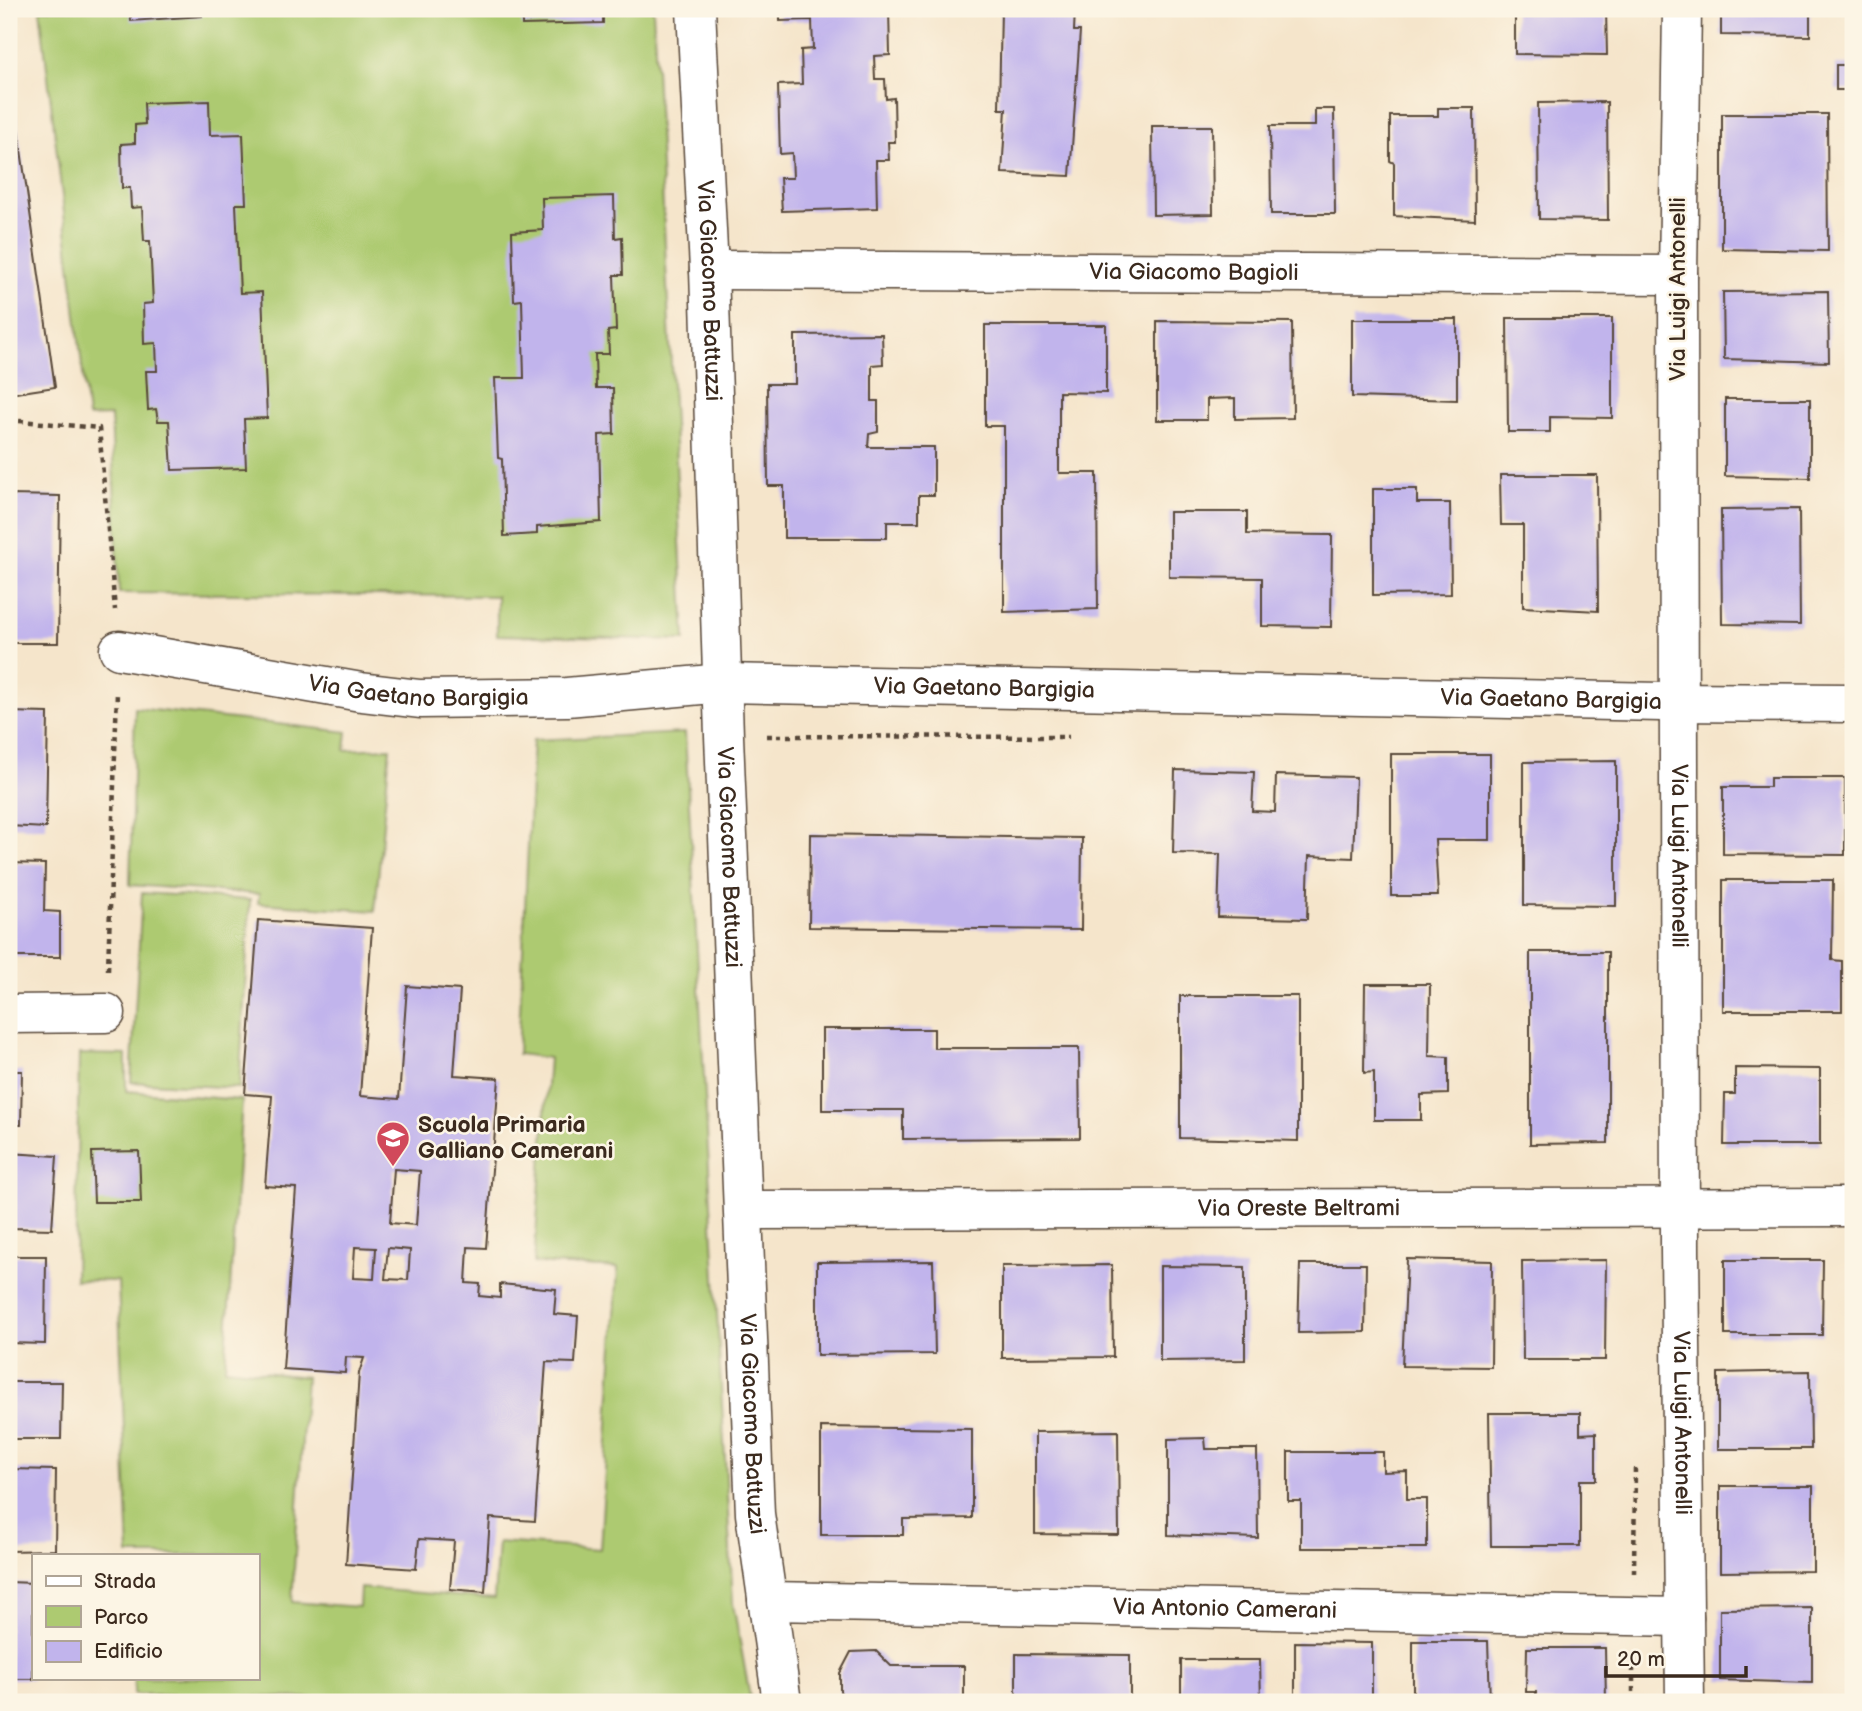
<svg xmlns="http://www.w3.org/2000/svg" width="1862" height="1711" viewBox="0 0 1862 1711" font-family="'Balsamiq Sans',sans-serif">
<rect width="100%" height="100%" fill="#fcf5e5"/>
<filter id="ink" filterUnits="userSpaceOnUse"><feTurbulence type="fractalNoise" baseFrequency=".0143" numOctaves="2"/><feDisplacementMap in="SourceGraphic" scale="14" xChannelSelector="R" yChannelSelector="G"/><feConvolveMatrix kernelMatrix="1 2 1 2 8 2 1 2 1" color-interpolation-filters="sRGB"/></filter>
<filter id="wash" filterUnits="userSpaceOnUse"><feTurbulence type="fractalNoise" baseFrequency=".00686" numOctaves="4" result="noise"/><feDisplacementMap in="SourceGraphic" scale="28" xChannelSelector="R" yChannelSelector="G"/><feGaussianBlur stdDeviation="1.57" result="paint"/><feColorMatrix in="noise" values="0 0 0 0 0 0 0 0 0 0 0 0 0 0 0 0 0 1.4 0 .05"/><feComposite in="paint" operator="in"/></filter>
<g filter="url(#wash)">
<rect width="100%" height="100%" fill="#f5e5cb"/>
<path fill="#adca71" stroke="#747a48" stroke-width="2" d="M 40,9 L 653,9 L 685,640 L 497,635 L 497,596 L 119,593 L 111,416 L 88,417 Z
M 135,708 L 347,732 L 345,750 L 390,748 L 375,911 L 258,903 L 259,894 L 130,885 Z
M 685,733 L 733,1604 L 751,1702 L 394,1702 L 393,1700 L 134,1694 L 134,1678 L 257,1678 L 257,1555 L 129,1555 L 118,1281 L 75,1280 L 79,1054 L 126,1055 L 126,1091 L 242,1100 L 225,1368 L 306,1377 L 292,1602 L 359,1607 L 360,1588 L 494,1599 L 498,1542 L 600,1549 L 618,1268 L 534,1263 L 549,1058 L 518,1054 L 533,740 Z
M 142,893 L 250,900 L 239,1088 L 131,1082 Z"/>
<g id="blocks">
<path fill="#c1b4ec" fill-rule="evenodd" d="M 130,9 L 202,9 L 202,16 L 131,21 Z
M 522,9 L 603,9 L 603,23 L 522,25 Z
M 780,9 L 889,9 L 890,55 L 874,56 L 875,79 L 885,79 L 886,99 L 894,98 L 895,142 L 888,142 L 889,160 L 876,160 L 877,208 L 782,211 L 780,178 L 793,178 L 792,153 L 780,154 L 778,85 L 802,84 L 801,50 L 813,49 L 812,20 L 780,21 Z
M 1001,9 L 1075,9 L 1074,31 L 1080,31 L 1070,176 L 1002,173 L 1006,109 L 999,109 Z
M 1515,9 L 1606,9 L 1607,55 L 1515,54 Z
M 1721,9 L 1810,9 L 1810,36 L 1721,35 Z
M 1836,65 L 1853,65 L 1853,90 L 1836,90 Z
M 9,66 L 55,387 L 9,394 Z
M 209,101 L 210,135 L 243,134 L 246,204 L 236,204 L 240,293 L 262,292 L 267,418 L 244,419 L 246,468 L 172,470 L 169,421 L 158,421 L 156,409 L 148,410 L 146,371 L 157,371 L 156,343 L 144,344 L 143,304 L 153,303 L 150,241 L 144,241 L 142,207 L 131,208 L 130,188 L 122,188 L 121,144 L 135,143 L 135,125 L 145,124 L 144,103 Z
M 1607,102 L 1608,220 L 1539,219 L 1538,103 Z
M 1438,108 L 1474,108 L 1475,220 L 1394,216 L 1394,163 L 1390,161 L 1390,116 L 1438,116 Z
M 1315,109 L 1334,109 L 1335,214 L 1271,214 L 1270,126 L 1315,126 Z
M 1722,114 L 1827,114 L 1828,251 L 1722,249 Z
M 1152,126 L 1212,126 L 1213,214 L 1153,215 Z
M 614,196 L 615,238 L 622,237 L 623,275 L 614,275 L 616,330 L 608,331 L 609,354 L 595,354 L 596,388 L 613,388 L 614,434 L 599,435 L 601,522 L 537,527 L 537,534 L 504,536 L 502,459 L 498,458 L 495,378 L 524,378 L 522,300 L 514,301 L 512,232 L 543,230 L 542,198 Z
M 1828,291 L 1829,362 L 1724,359 L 1723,292 Z
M 1507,318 L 1612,318 L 1612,418 L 1550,417 L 1550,432 L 1508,432 Z
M 1352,319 L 1457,319 L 1457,400 L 1352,397 Z
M 1157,321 L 1292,322 L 1293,418 L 1235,419 L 1235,398 L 1207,399 L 1207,420 L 1157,420 Z
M 985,325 L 1106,325 L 1106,393 L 1059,392 L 1059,473 L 1097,473 L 1098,609 L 1004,612 L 1004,426 L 985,426 Z
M 882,334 L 883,364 L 872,365 L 872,401 L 878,401 L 878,432 L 869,434 L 868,447 L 934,447 L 934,495 L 919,495 L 919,522 L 887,522 L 887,538 L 784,538 L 784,486 L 768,486 L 767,384 L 795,384 L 795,335 Z
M 1725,399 L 1810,399 L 1810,478 L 1725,476 Z
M 1500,475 L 1597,475 L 1598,611 L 1523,607 L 1523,525 L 1501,525 Z
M 1373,489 L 1417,489 L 1417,503 L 1450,503 L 1451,594 L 1373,595 Z
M 9,495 L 60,496 L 58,643 L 9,643 Z
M 1799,509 L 1800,625 L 1722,624 L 1721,510 Z
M 1169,512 L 1247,512 L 1247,534 L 1332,535 L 1331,627 L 1262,626 L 1262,578 L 1169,577 Z
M 9,712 L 48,713 L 46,828 L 9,826 Z
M 1391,754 L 1490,754 L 1490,840 L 1435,840 L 1438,896 L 1391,896 Z
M 1616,761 L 1616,906 L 1524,905 L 1524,762 Z
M 1175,770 L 1254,772 L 1252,811 L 1275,812 L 1276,775 L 1356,777 L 1353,858 L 1309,856 L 1307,919 L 1218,917 L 1220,854 L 1173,853 Z
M 1770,778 L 1845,778 L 1845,855 L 1723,854 L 1723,787 L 1770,787 Z
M 810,834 L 1082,838 L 1081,930 L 809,927 Z
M 9,863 L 45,864 L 44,911 L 60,912 L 60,957 L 9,957 Z
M 1723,880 L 1833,880 L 1832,960 L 1842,961 L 1842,1011 L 1723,1011 Z
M 258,920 L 372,928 L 360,1096 L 399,1099 L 407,986 L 460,990 L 454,1075 L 499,1078 L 486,1248 L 468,1247 L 466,1283 L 480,1284 L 479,1296 L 500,1298 L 500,1284 L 556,1289 L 554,1314 L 578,1316 L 575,1363 L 546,1362 L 535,1521 L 490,1518 L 485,1592 L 450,1589 L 454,1541 L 419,1539 L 416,1569 L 346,1564 L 359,1373 L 364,1358 L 346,1357 L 345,1373 L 283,1369 L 296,1188 L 265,1186 L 272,1096 L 245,1094 ZM 394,1169 L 420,1171 L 416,1225 L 390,1223 ZM 355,1247 L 376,1248 L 374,1279 L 353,1278 ZM 388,1248 L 410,1250 L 408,1280 L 385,1279 Z
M 1530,952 L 1608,952 L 1608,1143 L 1530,1144 Z
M 1365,984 L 1430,984 L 1429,1056 L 1448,1057 L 1448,1094 L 1421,1095 L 1421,1120 L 1374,1120 L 1374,1072 L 1364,1073 Z
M 1180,996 L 1298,996 L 1298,1141 L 1180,1138 Z
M 822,1029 L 934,1029 L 934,1048 L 1079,1048 L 1080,1138 L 903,1139 L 903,1110 L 822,1110 Z
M 1735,1068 L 1820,1069 L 1820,1145 L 1724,1145 L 1725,1094 L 1735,1094 Z
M 9,1071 L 22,1071 L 21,1125 L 9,1125 Z
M 139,1151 L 141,1202 L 94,1202 L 92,1152 Z
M 9,1153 L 57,1156 L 52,1229 L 9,1228 Z
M 9,1256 L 46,1256 L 45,1344 L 9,1343 Z
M 1407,1259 L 1492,1261 L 1491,1367 L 1402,1366 Z
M 1606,1260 L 1605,1360 L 1523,1360 L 1522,1261 Z
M 1725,1260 L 1823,1260 L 1822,1335 L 1725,1335 Z
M 933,1261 L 935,1354 L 817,1355 L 817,1262 Z
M 1300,1264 L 1366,1264 L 1365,1332 L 1298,1333 Z
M 1112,1265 L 1113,1357 L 1002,1358 L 1002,1266 Z
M 1160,1266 L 1245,1267 L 1245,1360 L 1160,1361 Z
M 1810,1371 L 1811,1449 L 1718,1449 L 1718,1373 Z
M 9,1382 L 62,1382 L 61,1439 L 9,1439 Z
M 1489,1413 L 1580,1413 L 1580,1434 L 1596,1433 L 1596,1480 L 1580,1480 L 1580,1546 L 1491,1546 Z
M 821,1427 L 972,1429 L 972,1518 L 903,1519 L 903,1535 L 821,1535 Z
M 1118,1431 L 1119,1535 L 1035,1534 L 1035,1432 Z
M 1205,1438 L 1206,1449 L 1257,1449 L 1258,1538 L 1168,1535 L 1168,1439 Z
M 1288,1452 L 1383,1452 L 1383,1472 L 1407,1471 L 1407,1499 L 1427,1499 L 1427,1548 L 1301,1548 L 1301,1501 L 1288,1501 Z
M 9,1469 L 56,1470 L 55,1550 L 9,1551 Z
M 1720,1486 L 1813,1486 L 1813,1571 L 1720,1572 Z
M 9,1582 L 33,1583 L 33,1679 L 9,1679 Z
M 1812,1608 L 1812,1683 L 1720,1680 L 1720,1609 Z
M 1413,1641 L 1488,1641 L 1490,1702 L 1413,1702 Z
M 1295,1642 L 1372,1643 L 1372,1702 L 1295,1702 Z
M 1527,1648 L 1605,1648 L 1606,1702 L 1536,1702 L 1536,1692 L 1526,1692 Z
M 876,1651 L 891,1666 L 964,1666 L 964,1702 L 845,1702 L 840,1691 L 840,1673 L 851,1652 Z
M 1016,1654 L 1130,1655 L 1130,1702 L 1016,1702 Z
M 1181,1660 L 1260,1660 L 1261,1702 L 1181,1702 Z"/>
</g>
</g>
<g filter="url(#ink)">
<use href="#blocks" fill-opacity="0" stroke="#574638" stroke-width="2"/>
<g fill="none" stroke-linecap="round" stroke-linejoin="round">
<g stroke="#574638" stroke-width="41">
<g id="minor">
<path id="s1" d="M 696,9 L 709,270 L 724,736 L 755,1514 L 782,1702"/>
<path id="s2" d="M 1682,9 L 1678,275 L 1680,1251 L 1685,1702"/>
<path id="s3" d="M 709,270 L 1678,275"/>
<path id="s4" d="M 119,650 L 361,692 L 420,699 L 567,697 L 723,683 L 1661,702 L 1853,703"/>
<path d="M 9,1014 L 106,1013"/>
<path id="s5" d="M 744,1210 L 1853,1207"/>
<path id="s6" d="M 767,1601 L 1684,1617"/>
</g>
</g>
<path stroke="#574638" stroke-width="4.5" stroke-dasharray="5 5" stroke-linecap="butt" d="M 9,420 L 99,428 L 115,610
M 767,736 L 1069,737
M 108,970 L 117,692
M 1634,1573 L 1635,1466
M 1633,1702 L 1633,1659"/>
<use href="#minor" stroke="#fff" stroke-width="38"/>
</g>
</g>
<defs>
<g id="school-pin" transform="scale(1.75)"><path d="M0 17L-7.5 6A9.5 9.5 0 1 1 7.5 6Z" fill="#d1495b" stroke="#fcf5e5"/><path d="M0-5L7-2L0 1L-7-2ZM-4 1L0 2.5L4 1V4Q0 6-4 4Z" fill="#fff"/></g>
</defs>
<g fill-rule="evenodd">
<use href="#school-pin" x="393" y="1138"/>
</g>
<g text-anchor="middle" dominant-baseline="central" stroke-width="5" stroke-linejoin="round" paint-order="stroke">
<g font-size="23" fill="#3b2a1e" stroke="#fcf5e5">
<text stroke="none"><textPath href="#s3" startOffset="485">Via Giacomo Bagioli</textPath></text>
<text transform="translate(1678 289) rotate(-90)">Via Luigi Antonelli</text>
<text stroke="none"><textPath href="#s1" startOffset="282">Via Giacomo Battuzzi</textPath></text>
<text stroke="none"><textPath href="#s4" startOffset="870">Via Gaetano Bargigia</textPath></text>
<text stroke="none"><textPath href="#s4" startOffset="303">Via Gaetano Bargigia</textPath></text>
<text stroke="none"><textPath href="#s4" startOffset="1437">Via Gaetano Bargigia</textPath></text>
<text stroke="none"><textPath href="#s2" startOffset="847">Via Luigi Antonelli</textPath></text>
<text stroke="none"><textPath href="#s1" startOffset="849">Via Giacomo Battuzzi</textPath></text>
<text stroke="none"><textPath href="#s5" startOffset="555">Via Oreste Beltrami</textPath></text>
<text stroke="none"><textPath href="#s2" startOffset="1414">Via Luigi Antonelli</textPath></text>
<text stroke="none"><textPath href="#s1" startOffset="1416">Via Giacomo Battuzzi</textPath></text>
<text stroke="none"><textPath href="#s6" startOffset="458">Via Antonio Camerani</textPath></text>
</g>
<g font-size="23" font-weight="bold" fill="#3b2a1e" stroke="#fcf5e5" text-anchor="start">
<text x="418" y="1125">Scuola Primaria<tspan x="418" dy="26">Galliano Camerani</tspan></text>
</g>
</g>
<rect width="1862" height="1711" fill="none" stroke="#fcf5e5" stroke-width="35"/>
<rect x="32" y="1554" width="228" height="126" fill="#fcf5e5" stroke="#afa495" stroke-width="2"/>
<rect x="46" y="1576" width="35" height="10" fill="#ffffff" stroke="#afa495" stroke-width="2"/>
<text x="94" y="1588" font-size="21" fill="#3b2a1e">Strada</text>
<rect x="46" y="1606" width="35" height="21" fill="#adca71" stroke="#afa495" stroke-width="2"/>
<text x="94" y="1624" font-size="21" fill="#3b2a1e">Parco</text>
<rect x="46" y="1641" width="35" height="21" fill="#c1b4ec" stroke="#afa495" stroke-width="2"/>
<text x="94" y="1658" font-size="21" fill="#3b2a1e">Edificio</text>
<path d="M1606 1666v10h140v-10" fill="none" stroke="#3b2a1e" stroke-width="3.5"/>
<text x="1617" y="1666" font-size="21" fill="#3b2a1e" stroke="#fcf5e5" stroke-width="5" paint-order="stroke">20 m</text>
</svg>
